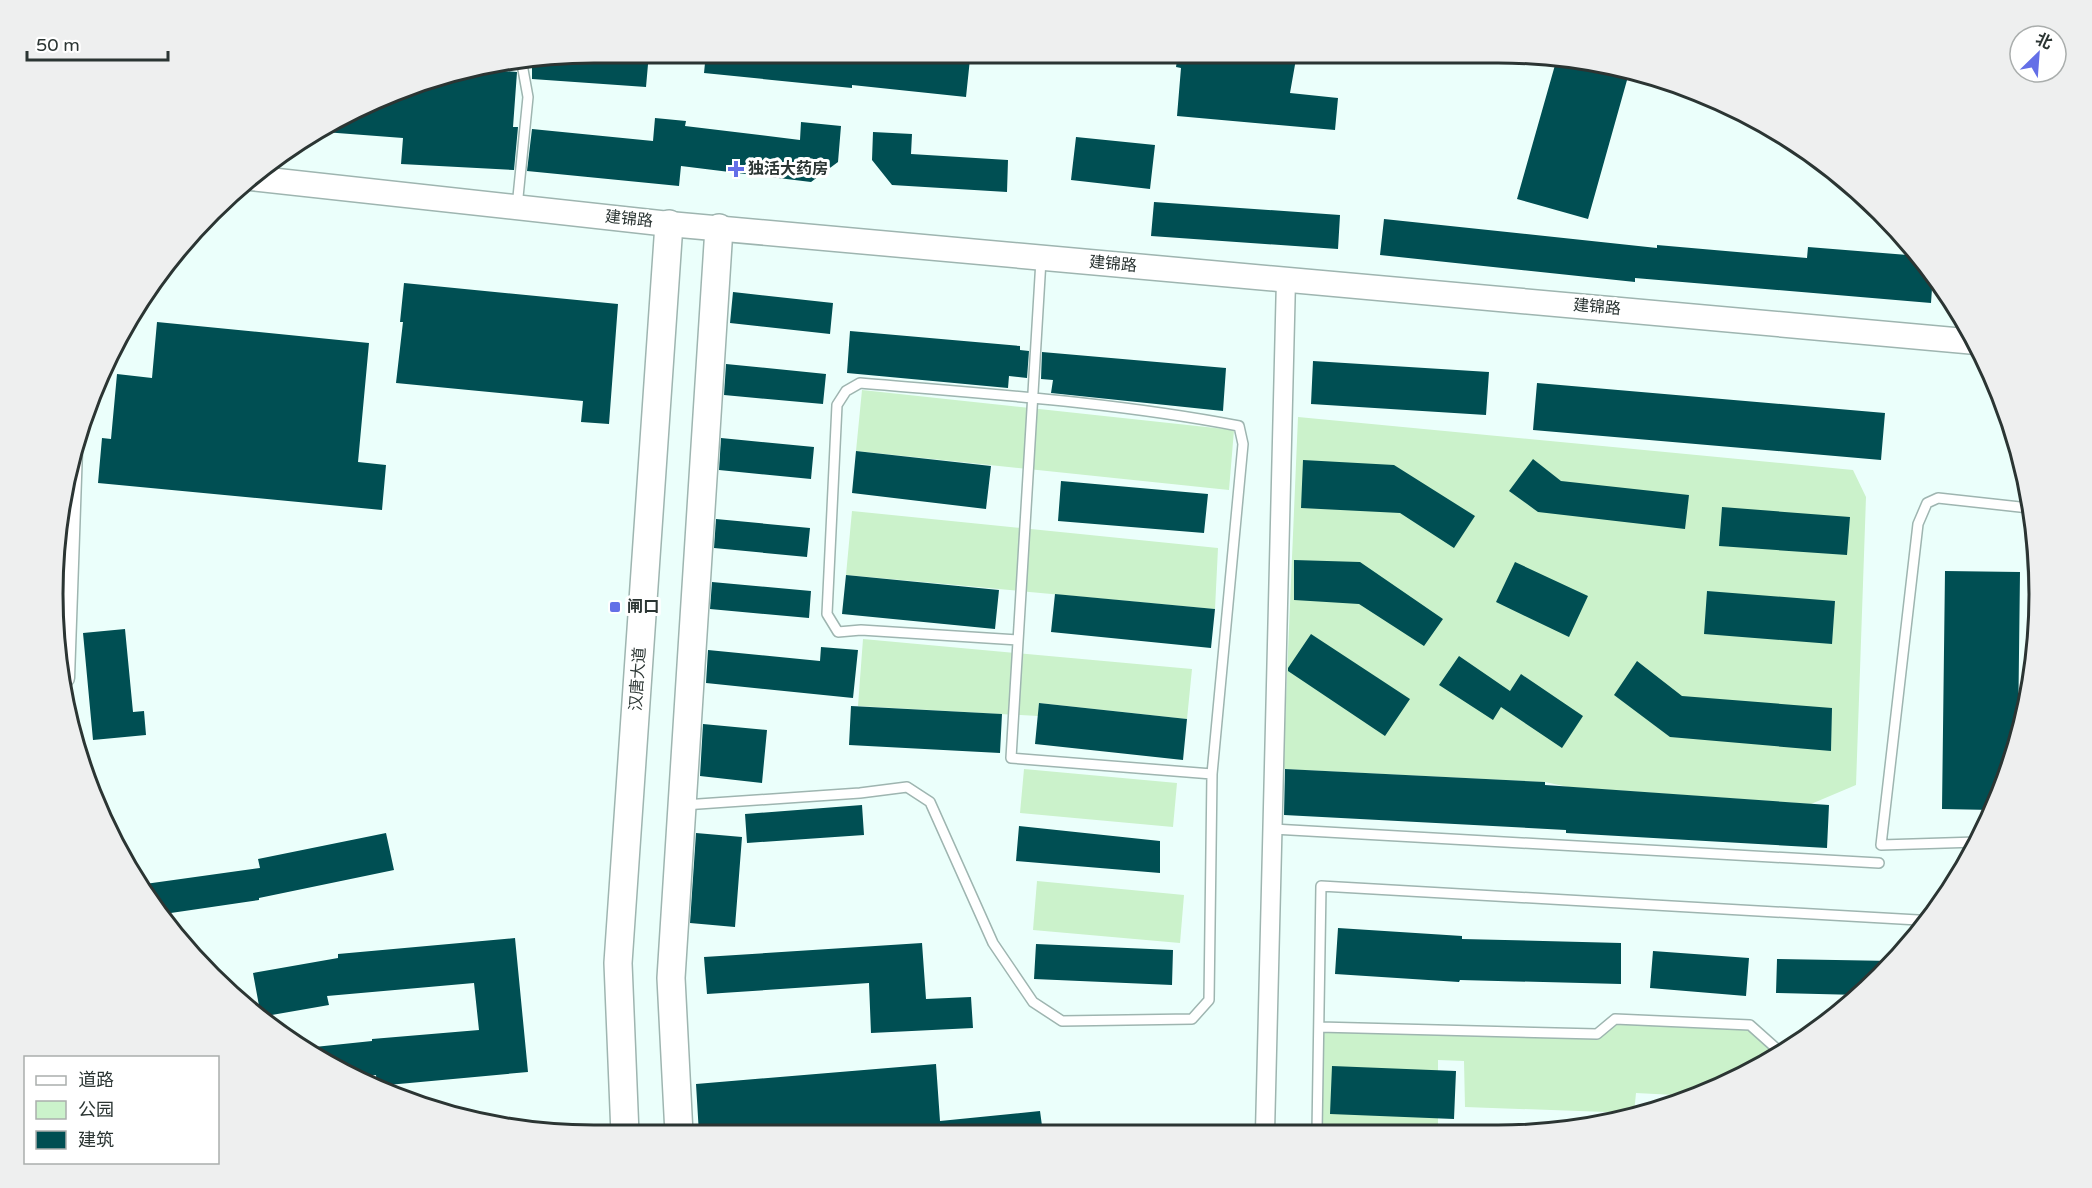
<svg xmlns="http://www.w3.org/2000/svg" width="2092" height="1188" viewBox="0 0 2092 1188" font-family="'Varela Round','Noto Sans SC',sans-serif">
<rect width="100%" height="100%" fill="#ebfffb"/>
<path fill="#cbf2cb" d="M 862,390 L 1234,430 L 1229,490 L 856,451 Z
M 1298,417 L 1853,470 L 1866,497 L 1856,785 L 1811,804 L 1568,787 L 1545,782 L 1283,769 Z
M 852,511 L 1218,548 L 1215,609 L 846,575 Z
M 863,639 L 1192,669 L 1187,719 L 1039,703 L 1038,716 L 858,706 Z
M 1024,769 L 1177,783 L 1173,827 L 1020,813 Z
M 1037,881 L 1184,895 L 1180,943 L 1033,930 Z
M 1615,1019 L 1750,1025 L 1778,1055 L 1694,1096 L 1636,1093 L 1634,1113 L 1465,1107 L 1464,1061 L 1438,1060 L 1438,1131 L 1317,1132 L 1319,1027 L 1597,1034 Z"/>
<path fill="#004f53" d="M 594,52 L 649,53 L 646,87 L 532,79 L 532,63 Z
M 706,53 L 915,53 L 970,59 L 966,97 L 852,85 L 852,88 L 704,73 Z
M 1178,53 L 1266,53 L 1296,59 L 1290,93 L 1338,98 L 1335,130 L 1177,116 L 1181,68 L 1176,67 Z
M 1557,58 L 1629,73 L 1588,219 L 1517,199 Z
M 489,70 L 517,72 L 513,127 L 518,127 L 514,170 L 401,164 L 403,138 L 324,132 L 420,81 Z
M 655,118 L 686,121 L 685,126 L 800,140 L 801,122 L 841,126 L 838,162 L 811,182 L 681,166 L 679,186 L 527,171 L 532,129 L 653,141 Z
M 873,132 L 912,134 L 911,154 L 1008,160 L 1007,192 L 892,185 L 872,160 Z
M 1076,137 L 1155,145 L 1150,189 L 1071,180 Z
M 1154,202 L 1340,215 L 1338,249 L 1151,236 Z
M 1384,219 L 1657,248 L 1657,245 L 1807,258 L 1808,247 L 1920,256 L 1933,274 L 1931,303 L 1635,278 L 1635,282 L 1380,255 Z
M 404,283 L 618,304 L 609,424 L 581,422 L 583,401 L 396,383 L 403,322 L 400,322 Z
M 733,292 L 833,303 L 830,334 L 730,323 Z
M 157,322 L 369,343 L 358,462 L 386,465 L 382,510 L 98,483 L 102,438 L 111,439 L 117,374 L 152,378 Z
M 850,331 L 1020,346 L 1020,350 L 1029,351 L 1027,378 L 1009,376 L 1008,388 L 847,373 Z
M 1042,352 L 1226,368 L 1223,411 L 1051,393 L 1053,380 L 1041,379 Z
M 1313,361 L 1489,372 L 1486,415 L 1311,404 Z
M 726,364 L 826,374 L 823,404 L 724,395 Z
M 1537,383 L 1885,413 L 1881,460 L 1533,430 Z
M 721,438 L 814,447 L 811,479 L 719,470 Z
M 856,451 L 991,466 L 986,509 L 852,493 Z
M 1533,459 L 1561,481 L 1689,495 L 1685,529 L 1538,512 L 1509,491 Z
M 1303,460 L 1394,465 L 1475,516 L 1454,548 L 1400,513 L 1301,508 Z
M 1061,481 L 1208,494 L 1204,533 L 1058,521 Z
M 1722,507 L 1850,517 L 1847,555 L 1719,546 Z
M 716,519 L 810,528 L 807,557 L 714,548 Z
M 1294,560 L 1360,562 L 1443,619 L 1424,646 L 1359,604 L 1294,600 Z
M 1515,562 L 1588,596 L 1569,637 L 1496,602 Z
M 1945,571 L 2020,572 L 2018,735 L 2011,768 L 1992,810 L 1942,809 Z
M 846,575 L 999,590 L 995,629 L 842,614 Z
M 712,582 L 811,591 L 809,618 L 710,609 Z
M 1707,591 L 1835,601 L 1832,644 L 1704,634 Z
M 1055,594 L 1215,609 L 1211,648 L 1051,632 Z
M 125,629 L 133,712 L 144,711 L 146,735 L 93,740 L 83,633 Z
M 1311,634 L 1410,699 L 1385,736 L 1288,671 L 1288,668 Z
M 821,647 L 858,650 L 853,698 L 706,683 L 708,650 L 820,661 Z
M 1459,656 L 1510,691 L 1521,674 L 1583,716 L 1562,748 L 1501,707 L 1493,720 L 1439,685 Z
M 1637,661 L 1682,696 L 1832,708 L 1831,751 L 1670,737 L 1614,695 Z
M 1039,703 L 1187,719 L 1183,760 L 1035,744 Z
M 851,706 L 1002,714 L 1000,753 L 849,745 Z
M 703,724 L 767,730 L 762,783 L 700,776 Z
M 1285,769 L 1545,782 L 1545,785 L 1829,805 L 1827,848 L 1566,833 L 1566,830 L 1284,815 Z
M 862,805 L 864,835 L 747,843 L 745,814 Z
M 1019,826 L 1160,841 L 1160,873 L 1016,861 Z
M 386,833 L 394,870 L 259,898 L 259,900 L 164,914 L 145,884 L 260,868 L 258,859 Z
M 696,833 L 742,837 L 735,927 L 690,923 Z
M 1338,928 L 1462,936 L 1462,939 L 1621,943 L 1621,984 L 1460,980 L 1459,982 L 1335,974 Z
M 515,938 L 528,1072 L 377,1086 L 376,1075 L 355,1077 L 323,1063 L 305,1048 L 372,1041 L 372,1039 L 479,1030 L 474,983 L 327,996 L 329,1005 L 266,1016 L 260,1011 L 253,973 L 338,958 L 338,954 Z
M 922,943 L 926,999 L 971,997 L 973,1028 L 871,1033 L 869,983 L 707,994 L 704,957 Z
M 1036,944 L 1173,950 L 1172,985 L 1034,979 Z
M 1653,951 L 1749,958 L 1746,996 L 1650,988 Z
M 1777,959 L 1893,961 L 1881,977 L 1859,995 L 1776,993 Z
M 936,1064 L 940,1121 L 1040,1111 L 1043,1133 L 699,1134 L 696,1084 Z
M 1332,1066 L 1456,1071 L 1454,1119 L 1330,1114 Z"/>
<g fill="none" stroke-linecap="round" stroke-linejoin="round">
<g stroke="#9eb5b0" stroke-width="12">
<path id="service" d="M 517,207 L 528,97 L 522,64
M 1041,260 L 1011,758 L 1212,774
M 2028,494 L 2036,628
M 684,805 L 860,793 L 907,787 L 930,802 L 993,943 L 1033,1002 L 1062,1021 L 1192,1019 L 1209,1000 L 1212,774 L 1243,444 L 1239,426 C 1114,402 987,394 860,383 L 846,391 L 837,405 L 827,614 L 838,632 L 861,630 L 1018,640
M 1273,829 L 1879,863
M 1977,842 L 1881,845 L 1918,524 L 1927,503 L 1938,498 L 2029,508
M 1319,1027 L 1597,1034 L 1615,1019 L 1750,1025 L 1778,1050 L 1778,1054
M 1317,1132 L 1321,886 L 1918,920 L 1918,929"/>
</g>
<g stroke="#9eb5b0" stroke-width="21">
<path id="minor" d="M 65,678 L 73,449
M 1265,1132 L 1286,279"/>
</g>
<g stroke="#9eb5b0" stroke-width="27">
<path id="tertiary" d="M 251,178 L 669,224 L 1976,342"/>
</g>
<g stroke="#9eb5b0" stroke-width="30">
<path id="secondary" d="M 625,1134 L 618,963 L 669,224
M 679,1134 L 671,978 L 719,228"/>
</g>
<use href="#service" stroke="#fff" stroke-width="9"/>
<use href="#minor" stroke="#fff" stroke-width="18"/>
<use href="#tertiary" stroke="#fff" stroke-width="24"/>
<use href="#secondary" stroke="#fff" stroke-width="27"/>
</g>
<g fill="#646fe7" stroke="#fff" stroke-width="2">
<path d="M733 160h6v6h6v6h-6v6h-6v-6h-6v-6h6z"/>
<rect x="609" y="601" width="12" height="12" rx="3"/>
</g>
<g text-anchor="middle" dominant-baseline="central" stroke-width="6" stroke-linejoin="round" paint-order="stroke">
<g font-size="16" font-weight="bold" fill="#2b3533" stroke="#fff" text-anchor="start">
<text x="748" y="169">独活大药房</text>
<text x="627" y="607">闸口</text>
</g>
<g font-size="16" fill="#2b3533" stroke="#fff">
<text transform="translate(629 219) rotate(6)">建锦路</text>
<text transform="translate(1113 264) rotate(5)">建锦路</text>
<text transform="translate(1597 307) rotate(5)">建锦路</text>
<text transform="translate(638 679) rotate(-86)">汉唐大道</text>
</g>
</g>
<path d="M0 0H2092V1188H0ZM594 63H1498A531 531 0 0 1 2029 594V594A531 531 0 0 1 1498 1125H594A531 531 0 0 1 63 594V594A531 531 0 0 1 594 63Z" fill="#eeefef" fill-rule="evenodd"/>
<path fill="none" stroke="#2b3533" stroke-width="3" d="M594 63H1498A531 531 0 0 1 2029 594V594A531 531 0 0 1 1498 1125H594A531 531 0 0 1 63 594V594A531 531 0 0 1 594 63Z"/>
<rect x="24" y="1056" width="195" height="108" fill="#ffffff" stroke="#aaaead" stroke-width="1.5"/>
<rect x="36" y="1076" width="30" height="9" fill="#ffffff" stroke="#aaaead" stroke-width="1.5"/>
<text x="78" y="1086" font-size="18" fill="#2b3533">道路</text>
<rect x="36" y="1101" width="30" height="18" fill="#cbf2cb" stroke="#aaaead" stroke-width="1.5"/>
<text x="78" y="1116" font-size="18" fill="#2b3533">公园</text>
<rect x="36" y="1131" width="30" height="18" fill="#004f53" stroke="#aaaead" stroke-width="1.5"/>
<text x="78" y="1146" font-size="18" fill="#2b3533">建筑</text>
<g transform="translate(2038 54) rotate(25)"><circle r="28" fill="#ffffff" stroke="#aaaead" stroke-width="1.5"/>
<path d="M0-4.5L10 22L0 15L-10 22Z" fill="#646fe7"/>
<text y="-9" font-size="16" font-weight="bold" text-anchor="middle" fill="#2b3533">北</text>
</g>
<path d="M27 51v9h141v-9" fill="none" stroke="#2b3533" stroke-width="3"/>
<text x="36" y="51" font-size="18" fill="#2b3533" stroke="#ffffff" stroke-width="4.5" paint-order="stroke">50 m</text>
</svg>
